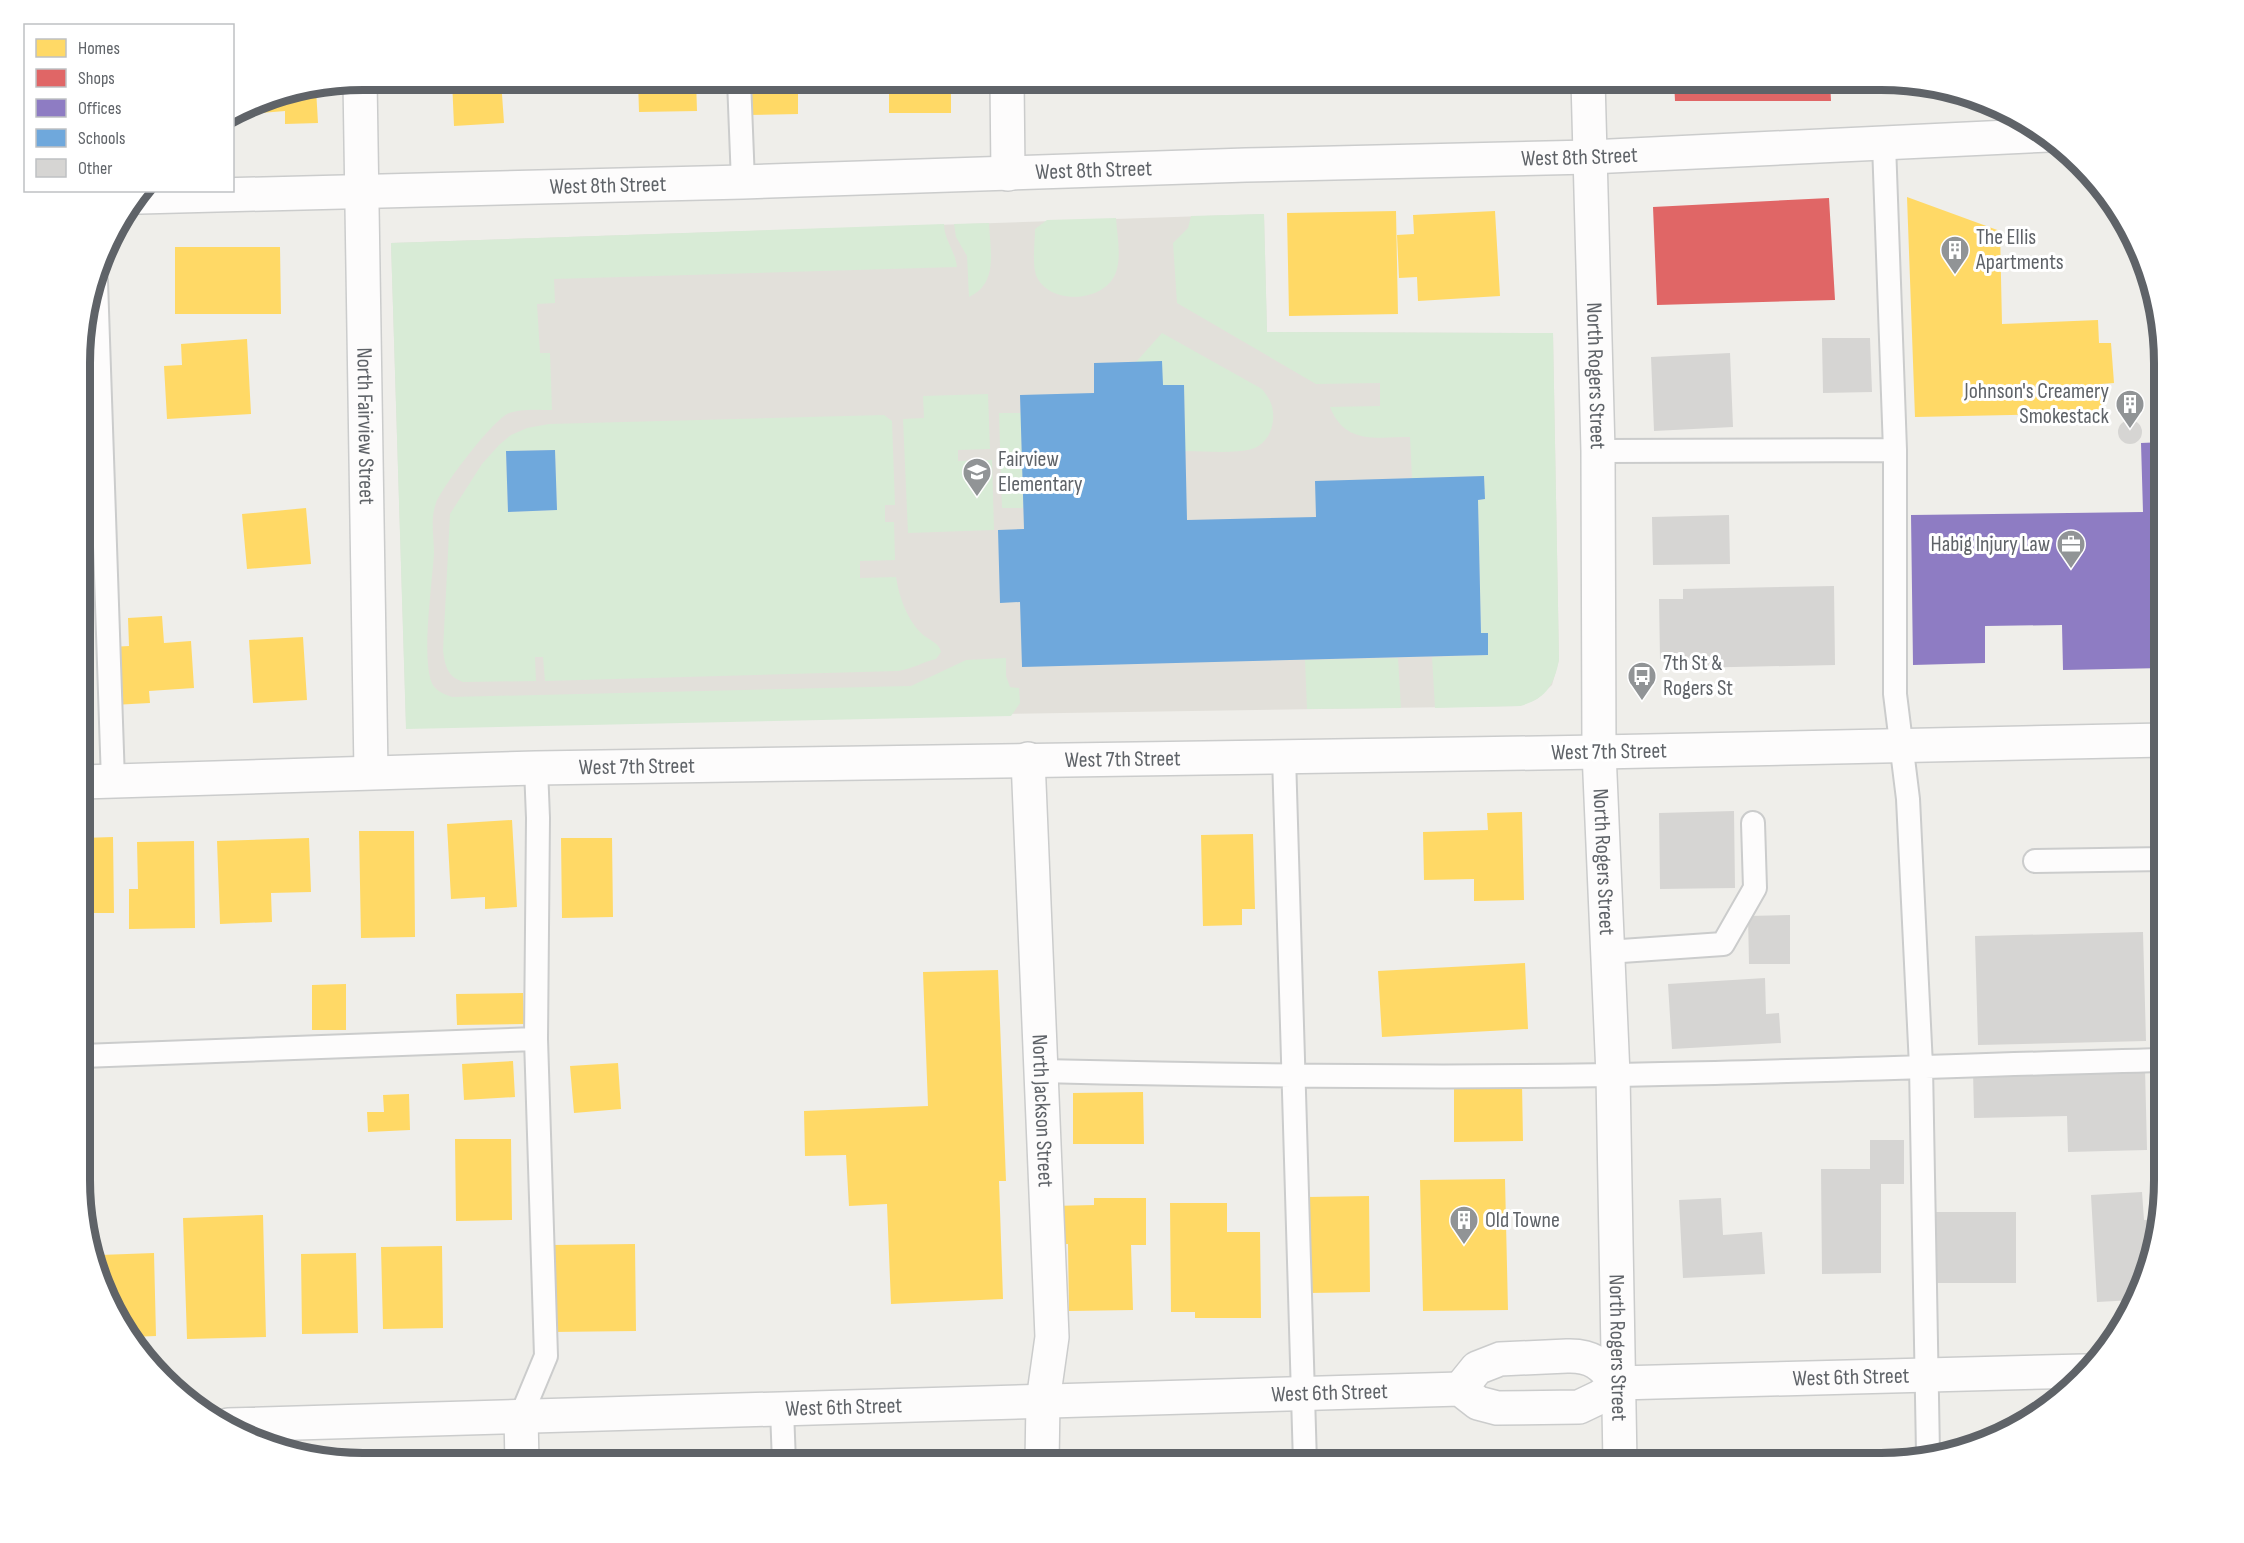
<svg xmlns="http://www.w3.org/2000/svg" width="2244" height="1543" viewBox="0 0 2244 1543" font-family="'Sofia Sans Condensed',sans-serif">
<rect width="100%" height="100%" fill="#efeeea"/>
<path fill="#e2e0da" d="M 1264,214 L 1267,332 L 1553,333 L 1559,660 L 1552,685 L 1537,699 L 1520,706 L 406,723 L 391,243 Z"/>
<path fill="#d8ebd6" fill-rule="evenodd" d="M 1264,214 L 1267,332 L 1553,333 L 1559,660 C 1554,685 1546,699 1520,706 L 1435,708 L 1432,657 L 1488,655 L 1488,634 L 1481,633 L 1478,500 L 1485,499 L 1484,476 L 1412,478 L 1410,437 C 1376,437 1345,445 1330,407 L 1380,406 L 1380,383 L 1316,384 L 1177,303 L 1173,243 L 1188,228 L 1191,216 Z
M 1116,218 C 1117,234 1121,253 1117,269 C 1108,304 1048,306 1036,275 C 1032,262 1035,243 1035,229 L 1047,220 Z
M 989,223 C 990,250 999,283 969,297 L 967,256 L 956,237 L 954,224 Z
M 944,224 C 944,240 955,250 957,267 L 554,279 L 555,303 L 537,304 L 540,353 L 550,353 L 552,410 C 539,410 520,408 507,414 C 490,424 444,484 436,503 C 430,519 434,537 434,553 C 432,585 422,653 431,681 C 434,690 443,694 452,697 L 911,686 L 966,660 L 1006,658 L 1006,676 L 1010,687 L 1019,688 L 1020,703 L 1011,716 L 406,729 L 391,243 Z
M 1162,333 L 1262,389 C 1265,393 1268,397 1270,401 C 1278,418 1271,443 1252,449 C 1232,454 1206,451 1185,451 L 1184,385 L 1163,385 L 1136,362 Z
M 988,394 L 990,449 L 958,450 L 958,461 L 992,460 L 994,530 L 908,533 L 903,419 L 924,418 L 923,396 Z
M 999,413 L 1021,413 L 1023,508 L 1002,508 Z
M 884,415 L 892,421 L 895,505 L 885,505 L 885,522 L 894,522 L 895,560 L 860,561 L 860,578 L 896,577 C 899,597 907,619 921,633 C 928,640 939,642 941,652 L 936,659 C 923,662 912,669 898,671 L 545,681 L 543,657 L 535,657 L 536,681 L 463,682 C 447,676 445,666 443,650 L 450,514 L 482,464 L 499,445 L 511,435 L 527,428 L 549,424 ZM 555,450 L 557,510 L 508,512 L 506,451 Z
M 1398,658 L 1401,708 L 1307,709 L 1305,660 Z"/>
<path fill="#ffd966" d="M 452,80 L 501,80 L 504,123 L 454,126 Z
M 638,80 L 696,80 L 697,111 L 639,112 Z
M 747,80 L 798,80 L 798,114 L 747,115 Z
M 889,80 L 951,80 L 951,113 L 889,113 Z
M 1048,80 L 1108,80 L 1108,88 L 1049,92 Z
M 316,89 L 318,123 L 285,124 L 285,111 L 261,113 L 260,100 Z
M 1907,197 L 2000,231 L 2002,324 L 2098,320 L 2099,343 L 2111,343 L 2114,383 L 2101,384 L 2102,413 L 1915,417 Z
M 1396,211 L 1398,314 L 1289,316 L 1287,213 Z
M 1495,211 L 1500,296 L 1418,301 L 1417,277 L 1399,278 L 1397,235 L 1414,234 L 1413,215 Z
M 175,247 L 280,247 L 281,314 L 175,314 Z
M 247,339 L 251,414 L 167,419 L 164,366 L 182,365 L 181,344 Z
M 306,508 L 311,564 L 247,569 L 242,514 Z
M 162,616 L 164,643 L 191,641 L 194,688 L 149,691 L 150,703 L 113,705 L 110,647 L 129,646 L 128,618 Z
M 303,637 L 307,700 L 253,703 L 249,640 Z
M 1522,812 L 1524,900 L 1474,901 L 1474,879 L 1424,880 L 1423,832 L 1488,830 L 1487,813 Z
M 512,820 L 517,907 L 485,909 L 485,897 L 451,899 L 447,824 Z
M 359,831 L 414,831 L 415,937 L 361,938 Z
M 1253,834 L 1255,909 L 1242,909 L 1242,925 L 1203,926 L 1201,835 Z
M 113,837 L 114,913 L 82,913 L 82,838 Z
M 309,838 L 311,892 L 271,893 L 272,922 L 220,924 L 217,841 Z
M 561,838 L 612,838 L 613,917 L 562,918 Z
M 194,841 L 195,928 L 129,929 L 129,889 L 138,889 L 137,842 Z
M 1525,963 L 1528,1029 L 1382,1037 L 1378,971 Z
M 998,970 L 1006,1181 L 999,1181 L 1003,1299 L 891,1304 L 887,1204 L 849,1206 L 846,1155 L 805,1156 L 804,1111 L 928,1106 L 923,972 Z
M 346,984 L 346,1030 L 312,1030 L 312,985 Z
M 523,993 L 524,1024 L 457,1025 L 456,994 Z
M 513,1061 L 515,1097 L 464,1100 L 462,1064 Z
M 618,1063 L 621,1109 L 574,1113 L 570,1066 Z
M 1454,1084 L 1522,1084 L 1523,1141 L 1454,1142 Z
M 1143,1092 L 1144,1144 L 1073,1144 L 1073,1093 Z
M 409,1094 L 410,1130 L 368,1132 L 367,1112 L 384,1112 L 383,1095 Z
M 455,1139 L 511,1139 L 512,1220 L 456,1221 Z
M 1505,1179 L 1508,1310 L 1423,1311 L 1420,1180 Z
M 1369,1196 L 1370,1292 L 1309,1293 L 1308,1197 Z
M 1094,1198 L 1146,1198 L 1146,1245 L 1131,1245 L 1133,1310 L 1069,1311 L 1068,1244 L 1052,1245 L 1052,1206 L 1094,1205 Z
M 1170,1203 L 1227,1203 L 1227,1232 L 1260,1232 L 1261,1318 L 1195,1318 L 1195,1312 L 1171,1312 Z
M 263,1215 L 266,1337 L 187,1339 L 183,1218 Z
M 635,1244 L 636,1331 L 552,1332 L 551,1245 Z
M 442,1246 L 443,1328 L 383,1329 L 381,1247 Z
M 154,1253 L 156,1336 L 130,1337 L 117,1322 L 100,1270 L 100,1255 Z
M 356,1253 L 358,1333 L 302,1334 L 301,1254 Z
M 1543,1456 L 1544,1463 L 1363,1463 L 1363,1460 Z
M 1002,1458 L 1002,1463 L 928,1463 L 928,1461 Z
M 1275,1458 L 1275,1463 L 1220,1463 L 1220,1461 Z
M 835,1459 L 835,1463 L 800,1463 L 800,1461 Z"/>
<path fill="#e06666" d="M 1674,80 L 1830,80 L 1831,101 L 1675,101 Z
M 1829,198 L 1835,300 L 1657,305 L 1653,207 Z"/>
<path fill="#8e7cc3" d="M 2164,442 L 2164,668 L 2063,670 L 2062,625 L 1985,626 L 1985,663 L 1913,665 L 1911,515 L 2143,512 L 2141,443 Z"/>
<path fill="#6fa8dc" d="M 1162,361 L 1163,385 L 1184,385 L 1187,520 L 1316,517 L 1315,481 L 1484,476 L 1485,499 L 1478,500 L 1481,633 L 1488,633 L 1488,655 L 1022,667 L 1020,602 L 1000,603 L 998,530 L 1024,529 L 1020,395 L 1094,393 L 1094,363 Z
M 555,450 L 557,510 L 508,512 L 506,451 Z"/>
<path fill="#d6d5d3" d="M 1822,338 L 1870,338 L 1872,392 L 1823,393 Z
M 1730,353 L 1733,427 L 1654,431 L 1651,357 Z
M2118 432a12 12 0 1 1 24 0a12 12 0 1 1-24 0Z
M 1729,515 L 1730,564 L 1653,565 L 1652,517 Z
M 1834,586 L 1835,665 L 1687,668 L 1686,658 L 1660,659 L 1659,599 L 1683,599 L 1683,589 Z
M 1734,811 L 1735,888 L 1660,889 L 1659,813 Z
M 1790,915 L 1790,964 L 1749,964 L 1748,916 Z
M 2143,932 L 2146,1041 L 1978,1045 L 1975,936 Z
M 1765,978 L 1766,1014 L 1779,1013 L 1781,1043 L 1672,1049 L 1668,984 Z
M 2145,1067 L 2147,1150 L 2068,1152 L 2067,1116 L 1974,1118 L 1973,1070 Z
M 1870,1140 L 1904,1140 L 1904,1184 L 1881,1184 L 1881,1273 L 1822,1274 L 1821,1169 L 1870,1169 Z
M 2142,1192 L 2144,1220 L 2160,1219 L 2149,1272 L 2134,1300 L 2097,1302 L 2091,1195 Z
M 1721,1198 L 1723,1235 L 1762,1232 L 1765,1274 L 1683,1278 L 1679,1200 Z
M 1936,1212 L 2016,1212 L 2016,1283 L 1936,1283 Z
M 1857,1454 L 1858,1463 L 1800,1463 L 1800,1458 Z
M 1739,1458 L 1739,1463 L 1678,1463 L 1678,1461 Z"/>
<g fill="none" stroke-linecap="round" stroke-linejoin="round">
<g stroke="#cbcccc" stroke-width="26">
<path id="service" d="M 739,80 L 743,182
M 1884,144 L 1895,450 L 1895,694 L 1908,799 L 1921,1066 L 1928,1453
M 96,281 L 113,781
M 1598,451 L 1895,450
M 1284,756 L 1305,1463
M 2035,861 L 2164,859
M 1607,952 L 1723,944 L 1755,888 L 1753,823
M 82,1056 L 536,1039
M 1041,1071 C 1248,1076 1455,1079 1662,1074 C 1829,1071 1997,1064 2164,1060
M 782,1410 L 784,1463
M 521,1416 L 546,1356 L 536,1039 L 538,818 L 536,768"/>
</g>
<g stroke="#cbcccc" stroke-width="36">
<g id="minor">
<path id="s1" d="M 360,80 L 371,772"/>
<path d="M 1007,80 L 1008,174"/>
<path id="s2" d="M 140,197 L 743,182 L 1246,165 L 1590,157 L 2049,135"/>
<path id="s3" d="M 1028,759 L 1052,1337 L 1043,1401 L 1042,1463"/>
<path id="s4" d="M 82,782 L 536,768 L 1599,752"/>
<path d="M 1460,1389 L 1477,1368 L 1500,1359 L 1567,1356 C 1593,1355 1602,1365 1618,1383"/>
<path d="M 521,1416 L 522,1463"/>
<path id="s5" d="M 228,1425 L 1460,1389 L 1478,1403 L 1497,1408 L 1579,1407 L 1600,1397 L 1618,1383 L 2084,1371"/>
</g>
</g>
<g stroke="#cbcccc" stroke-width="36">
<g id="tertiary">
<path id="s6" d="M 1588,80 L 1598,451 L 1599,752 L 1613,1075 L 1620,1463"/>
<path d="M 1599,752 L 2164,740"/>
</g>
</g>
<use href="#service" stroke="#fdfcfc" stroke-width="22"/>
<use href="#minor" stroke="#fdfcfc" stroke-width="33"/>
<use href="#tertiary" stroke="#fdfcfc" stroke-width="33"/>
</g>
<defs>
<g id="building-pin" transform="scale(1.5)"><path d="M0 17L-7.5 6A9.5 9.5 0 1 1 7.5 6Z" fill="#919496" stroke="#fff"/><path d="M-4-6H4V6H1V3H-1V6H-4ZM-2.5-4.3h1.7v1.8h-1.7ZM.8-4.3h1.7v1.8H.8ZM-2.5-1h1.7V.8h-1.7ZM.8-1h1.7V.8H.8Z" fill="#fff"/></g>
<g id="school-pin" transform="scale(1.5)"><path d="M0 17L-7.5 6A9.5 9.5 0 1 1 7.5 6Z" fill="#919496" stroke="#fff"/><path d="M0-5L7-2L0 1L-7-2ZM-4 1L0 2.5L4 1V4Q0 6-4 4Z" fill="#fff"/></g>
<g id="office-pin" transform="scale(1.5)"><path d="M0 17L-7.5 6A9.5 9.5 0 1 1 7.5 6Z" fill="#919496" stroke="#fff"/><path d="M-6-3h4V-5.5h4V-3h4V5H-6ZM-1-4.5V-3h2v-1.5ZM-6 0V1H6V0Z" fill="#fff"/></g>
<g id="bus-pin" transform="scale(1.5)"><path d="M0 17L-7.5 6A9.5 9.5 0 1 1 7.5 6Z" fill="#919496" stroke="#fff"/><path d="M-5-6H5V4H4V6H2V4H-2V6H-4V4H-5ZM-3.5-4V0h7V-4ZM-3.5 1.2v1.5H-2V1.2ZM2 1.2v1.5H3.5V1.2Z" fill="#fff"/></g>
</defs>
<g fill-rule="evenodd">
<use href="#building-pin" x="1955" y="250"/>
<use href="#building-pin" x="2130" y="404"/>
<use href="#school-pin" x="977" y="472"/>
<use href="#office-pin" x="2071" y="544"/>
<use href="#bus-pin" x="1642" y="676"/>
<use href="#building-pin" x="1464" y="1220"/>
</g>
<g text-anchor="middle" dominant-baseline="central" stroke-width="6" stroke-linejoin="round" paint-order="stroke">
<g font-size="22" fill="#5f6368" stroke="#fff">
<text stroke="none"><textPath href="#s2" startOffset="1440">West 8th Street</textPath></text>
<text stroke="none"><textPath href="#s2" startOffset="954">West 8th Street</textPath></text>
<text stroke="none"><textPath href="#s2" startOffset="468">West 8th Street</textPath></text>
<text stroke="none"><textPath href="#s6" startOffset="296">North Rogers Street</textPath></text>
<text stroke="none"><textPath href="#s1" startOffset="346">North Fairview Street</textPath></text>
<text transform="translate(1609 752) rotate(-1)">West 7th Street</text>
<text stroke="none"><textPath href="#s4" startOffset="1041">West 7th Street</textPath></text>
<text stroke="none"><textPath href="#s4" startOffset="555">West 7th Street</textPath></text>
<text stroke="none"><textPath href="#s6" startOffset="782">North Rogers Street</textPath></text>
<text stroke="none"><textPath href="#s3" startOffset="352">North Jackson Street</textPath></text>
<text stroke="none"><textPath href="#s6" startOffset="1268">North Rogers Street</textPath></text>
<text stroke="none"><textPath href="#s5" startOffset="1636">West 6th Street</textPath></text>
<text stroke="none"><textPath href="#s5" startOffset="1102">West 6th Street</textPath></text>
<text stroke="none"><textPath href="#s5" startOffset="616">West 6th Street</textPath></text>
</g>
<g font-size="22" fill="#5f6368" stroke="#fff" text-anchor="start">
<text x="1976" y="237">The Ellis<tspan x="1976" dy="25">Apartments</tspan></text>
<text x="2109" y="391" text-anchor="end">Johnson's Creamery<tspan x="2109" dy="25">Smokestack</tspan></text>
<text x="998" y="459">Fairview<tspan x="998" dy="25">Elementary</tspan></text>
<text x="2050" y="544" text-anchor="end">Habig Injury Law</text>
<text x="1663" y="663">7th St &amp;<tspan x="1663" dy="25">Rogers St</tspan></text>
<text x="1485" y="1220">Old Towne</text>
</g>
</g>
<path d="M0 0H2244V1543H0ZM363 90H1881A273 273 0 0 1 2154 363V1180A273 273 0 0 1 1881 1453H363A273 273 0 0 1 90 1180V363A273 273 0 0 1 363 90Z" fill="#fff" fill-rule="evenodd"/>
<path fill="none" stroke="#5f6368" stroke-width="8" d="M363 90H1881A273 273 0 0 1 2154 363V1180A273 273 0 0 1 1881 1453H363A273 273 0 0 1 90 1180V363A273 273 0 0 1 363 90Z"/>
<rect x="24" y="24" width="210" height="168" fill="#ffffff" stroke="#bfc1c3" stroke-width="1.5"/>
<rect x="36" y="39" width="30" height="18" fill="#ffd966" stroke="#bfc1c3" stroke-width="1.5"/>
<text x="78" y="54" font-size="18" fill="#5f6368">Homes</text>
<rect x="36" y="69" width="30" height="18" fill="#e06666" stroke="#bfc1c3" stroke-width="1.5"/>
<text x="78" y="84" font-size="18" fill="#5f6368">Shops</text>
<rect x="36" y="99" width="30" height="18" fill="#8e7cc3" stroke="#bfc1c3" stroke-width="1.5"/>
<text x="78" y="114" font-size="18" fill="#5f6368">Offices</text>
<rect x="36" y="129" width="30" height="18" fill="#6fa8dc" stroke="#bfc1c3" stroke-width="1.5"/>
<text x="78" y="144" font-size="18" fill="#5f6368">Schools</text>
<rect x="36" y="159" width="30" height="18" fill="#d6d5d3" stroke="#bfc1c3" stroke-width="1.5"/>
<text x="78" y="174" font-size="18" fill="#5f6368">Other</text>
</svg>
